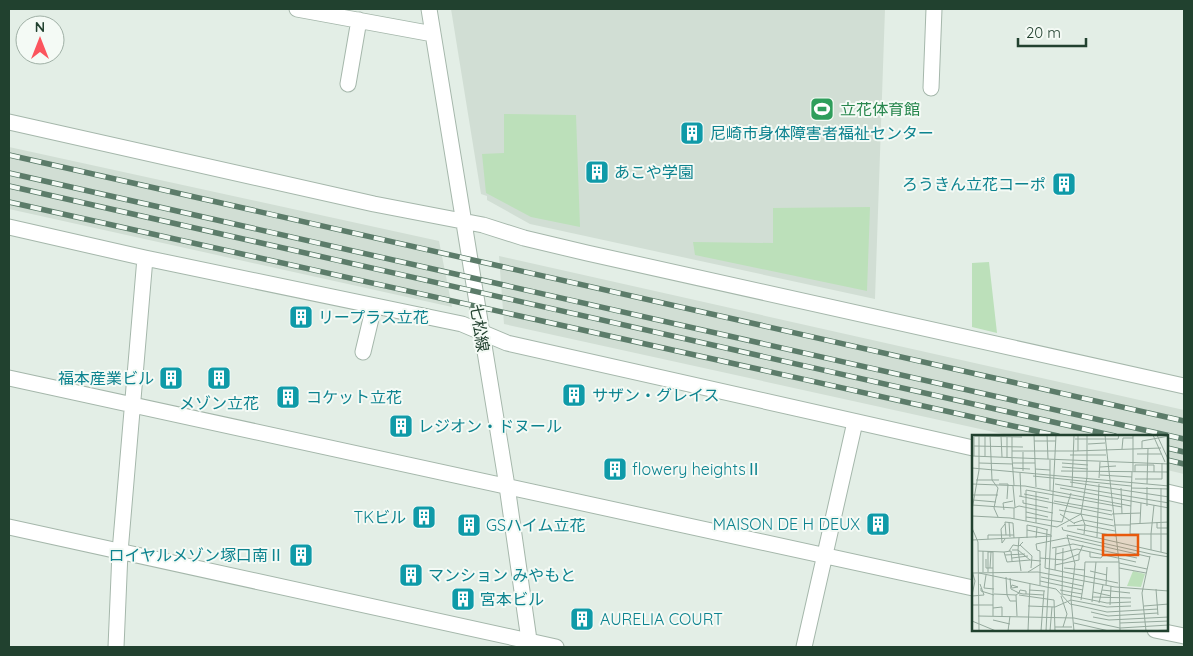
<svg xmlns="http://www.w3.org/2000/svg" width="1193" height="656" viewBox="0 0 1193 656" font-family="Quicksand,'Noto Sans JP',sans-serif">
<rect width="100%" height="100%" fill="#e3eee6"/>
<path fill="#d1ded4" d="M 451,9 L 885,9 L 875,299 L 530,224 L 487,200 L 487,196 L 481,194 Z
M 9,147 L 439,241 L 452,307 L 9,209 Z
M 499,256 L 1184,410 L 1184,474 L 1167,470 L 1167,436 L 1012,436 L 504,324 Z"/>
<path fill="#bce0ba" d="M 504,114 L 576,115 L 580,227 L 531,217 L 486,193 L 482,154 L 504,153 Z
M 870,207 L 867,291 L 695,255 L 693,242 L 773,243 L 773,208 Z
M 989,262 L 997,333 L 972,327 L 972,263 Z"/>
<g fill="none" stroke-linecap="round" stroke-linejoin="round">
<g stroke="#a5b7ab" stroke-width="17">
<path id="minor" d="M 297,9 L 433,34
M 429,9 L 507,486 L 530,647
M 348,84 L 359,20
M 931,88 L 934,9
M 9,122 L 374,204 L 483,225 L 524,238 L 587,253 L 1184,386
M 9,227 L 145,258 L 462,324 L 507,343 L 973,448
M 363,352 L 374,306
M 9,378 L 973,588
M 1167,492 L 1184,496
M 9,527 L 556,647
M 1155,630 L 1184,636
M 116,647 L 120,552 L 145,258
M 804,647 L 855,422"/>
</g>
<use href="#minor" stroke="#fff" stroke-width="15"/>
<g stroke="#5c7c6a" stroke-width="5.5">
<path id="rail" d="M 9,155 L 1184,421
M 9,173 L 1184,439
M 9,186 L 1115,436
M 9,202 L 1058,436
M 1167,448 L 1184,452
M 1167,460 L 1184,464"/>
</g>
<use href="#rail" stroke="#f4faf5" stroke-width="4" stroke-dasharray="11" stroke-linecap="butt"/>
</g>
<defs>
<g id="stadium-square" transform="scale(1.25)"><rect x="-9" y="-9" width="18" height="18" rx="4" fill="#2e9e5b" stroke="#f4faf5"/><path d="M0-5a6.5 5 0 1 0 0 10a6.5 5 0 1 0 0-10ZM-3.5-1.8h7v3.6h-7Z" fill="#fff"/></g>
<g id="building-square" transform="scale(1.25)"><rect x="-9" y="-9" width="18" height="18" rx="4" fill="#0f9aa8" stroke="#f4faf5"/><path d="M-4-6H4V6H1V3H-1V6H-4ZM-2.5-4.3h1.7v1.8h-1.7ZM.8-4.3h1.7v1.8H.8ZM-2.5-1h1.7V.8h-1.7ZM.8-1h1.7V.8H.8Z" fill="#fff"/></g>
</defs>
<g fill-rule="evenodd">
<use href="#stadium-square" x="822" y="109"/>
<use href="#building-square" x="692" y="133"/>
<use href="#building-square" x="597" y="172"/>
<use href="#building-square" x="1064" y="184"/>
<use href="#building-square" x="301" y="317"/>
<use href="#building-square" x="171" y="378"/>
<use href="#building-square" x="219" y="378"/>
<use href="#building-square" x="574" y="395"/>
<use href="#building-square" x="288" y="397"/>
<use href="#building-square" x="401" y="426"/>
<use href="#building-square" x="615" y="469"/>
<use href="#building-square" x="424" y="517"/>
<use href="#building-square" x="878" y="524"/>
<use href="#building-square" x="469" y="525"/>
<use href="#building-square" x="301" y="555"/>
<use href="#building-square" x="411" y="575"/>
<use href="#building-square" x="463" y="599"/>
<use href="#building-square" x="582" y="619"/>
</g>
<g text-anchor="middle" dominant-baseline="central" stroke-width="4" stroke-linejoin="round" paint-order="stroke">
<g font-size="16" fill="#27864d" stroke="#f4faf5" text-anchor="start">
<text x="840" y="109">立花体育館</text>
</g>
<g font-size="16" fill="#0d838f" stroke="#f4faf5" text-anchor="start">
<text x="710" y="133">尼崎市身体障害者福祉センター</text>
<text x="614" y="172">あこや学園</text>
<text x="1046" y="184" text-anchor="end">ろうきん立花コーポ</text>
<text x="318" y="317">リープラス立花</text>
<text x="154" y="378" text-anchor="end">福本産業ビル</text>
<text x="592" y="395">サザン・グレイス</text>
<text x="306" y="397">コケット立花</text>
<text x="219" y="403" text-anchor="middle">メゾン立花</text>
<text x="418" y="426">レジオン・ドヌール</text>
<text x="632" y="469">flowery heightsⅡ</text>
<text x="406" y="517" text-anchor="end">TKビル</text>
<text x="860" y="524" text-anchor="end">MAISON DE H DEUX</text>
<text x="486" y="525">GSハイム立花</text>
<text x="284" y="555" text-anchor="end">ロイヤルメゾン塚口南Ⅱ</text>
<text x="428" y="575">マンション みやもと</text>
<text x="480" y="599">宮本ビル</text>
<text x="600" y="619">AURELIA COURT</text>
</g>
<g font-size="16" fill="#21412f" stroke="#f4faf5">
<text transform="translate(480 328) rotate(81)">七松線</text>
</g>
</g>
<g transform="translate(972 435)">
<rect width="196" height="196" fill="#e3eee6"/>
<path d="M 161,136 L 173,139 L 169,152 L 155,151 Z" fill="#bce0ba"/>
<path fill="none" stroke="#95a99d" stroke-width="1" d="M 13,0 L 13,21M 18,0 L 20,45 L 26,53 L 22,73 L 26,82M 62,0 L 64,52M 75,0 L 76,24M 106,0 L 106,16M 133,0 L 147,127 L 148,196M 181,0 L 193,27M 185,0 L 196,24M 2,1 L 50,2M 29,1 L 30,22M 2,2 L 2,21M 35,2 L 35,23M 40,2 L 40,22M 103,4 L 146,4 L 147,0M 62,6 L 84,6M 116,9 L 133,8M 2,11 L 51,12M 170,13 L 170,6 L 197,1M 150,14 L 151,3 L 161,3M 40,16 L 103,16M 103,16 L 189,13M 51,17 L 51,36M 165,19 L 190,19M 98,20 L 134,20M 0,21 L 197,29M 40,23 L 42,50M 78,25 L 78,55M 7,28 L 41,29M 41,28 L 63,28M 90,28 L 116,30M 90,32 L 116,34M 128,32 L 144,31M 0,33 L 197,51M 41,33 L 58,34M 63,34 L 78,35M 89,36 L 196,37M 161,36 L 161,0M 160,37 L 158,99 L 197,99M 163,37 L 163,30 L 182,30 L 182,37M 48,38 L 49,61M 128,40 L 160,42M 61,41 L 159,51M 127,43 L 128,27M 163,44 L 190,44M 190,44 L 190,28M 4,45 L 27,45M 98,47 L 197,62M 0,49 L 53,51 L 159,71M 27,49 L 36,49 L 35,64M 83,49 L 197,68M 175,49 L 176,13M 41,51 L 43,72M 100,52 L 102,0M 88,53 L 197,73M 149,53 L 150,79M 159,53 L 197,54M 54,55 L 150,72M 54,55 L 54,86M 64,57 L 64,88M 52,59 L 77,64M 1,60 L 26,60M 47,61 L 140,80M 1,65 L 24,67M 51,65 L 51,68 L 76,73M 82,66 L 140,76M 0,70 L 42,73M 175,71 L 175,52M 32,75 L 31,68 L 41,66M 87,75 L 141,85M 54,77 L 76,82M 88,79 L 103,89M 140,79 L 169,78M 0,81 L 38,83 L 85,92 L 109,79M 54,82 L 90,87M 42,84 L 42,73 L 47,71 L 81,78M 37,87 L 38,102M 90,87 L 99,58M 185,87 L 185,93 L 197,93M 102,88 L 111,85 L 142,91M 168,88 L 169,68M 158,89 L 197,87M 142,90 L 158,90M 95,91 L 113,90 L 143,96M 90,92 L 91,95 L 197,119M 105,94 L 144,101M 55,95 L 79,100M 75,95 L 73,133 L 146,148M 112,99 L 113,90 L 109,79 L 115,42 L 115,0M 179,99 L 182,70M 179,99 L 179,115M 34,100 L 33,87 L 41,88 L 42,103M 125,102 L 127,49M 47,103 L 46,115 L 58,125 L 69,126M 55,103 L 55,90 L 65,92M 64,103 L 65,92 L 76,95M 16,104 L 16,100 L 42,100M 33,104 L 30,108 L 29,94 L 33,89M 0,105 L 80,101M 64,109 L 94,103 L 178,122M 64,109 L 65,115 L 68,116 L 68,150M 48,110 L 60,121 L 59,133M 80,113 L 101,109 L 165,123M 91,113 L 90,159 L 135,168 L 159,167M 40,115 L 46,115 L 49,136M 6,116 L 32,117M 11,116 L 11,137M 37,116 L 41,110 L 47,111 L 51,107M 16,117 L 21,117 L 21,181M 118,117 L 118,122 L 129,123 L 131,120M 189,117 L 189,53M 84,119 L 105,114 L 164,127M 179,119 L 197,122M 33,120 L 53,119M 40,123 L 56,121M 68,123 L 92,125 L 107,119 L 111,110M 14,124 L 14,133 L 21,133M 40,126 L 39,116 L 32,117 L 35,127 L 58,125M 147,128 L 175,134M 83,130 L 107,125 L 107,119M 18,133 L 19,117M 92,133 L 113,135M 147,133 L 174,138M 83,135 L 84,113M 0,136 L 3,146 L 0,160M 118,136 L 135,140M 16,137 L 16,116M 56,137 L 69,129M 0,138 L 66,137 L 143,152 L 197,156M 7,138 L 84,154 L 98,169 L 108,171 L 135,177 L 186,174M 14,140 L 12,153 L 22,154M 34,142 L 35,160 L 38,166 L 44,166M 69,142 L 111,151M 38,143 L 39,154 L 47,158 L 44,160 L 45,181M 68,146 L 111,155M 112,146 L 113,127 L 147,127M 134,150 L 135,132M 9,153 L 9,156 L 22,160M 39,153 L 40,150 L 46,152 L 40,153M 184,154 L 186,180M 57,155 L 73,156M 88,155 L 110,159M 130,155 L 158,158M 121,157 L 139,161M 22,159 L 44,160M 54,159 L 54,156 L 48,155 L 47,158 L 51,159 L 55,159 L 72,160M 47,160 L 82,165 L 83,196M 0,161 L 12,160 L 8,149M 89,161 L 95,179 L 91,192M 121,162 L 159,163M 109,165 L 112,146M 120,167 L 124,127M 127,168 L 131,150M 0,170 L 21,170M 138,170 L 139,151M 56,171 L 83,172 L 99,165 L 135,172 L 159,171M 172,171 L 197,169M 21,173 L 30,172 L 30,181M 119,177 L 136,181 L 186,178M 6,181 L 102,183 L 148,193 L 197,190M 121,182 L 137,185 L 197,182M 21,185 L 38,189M 0,186 L 24,196M 102,188 L 137,196M 148,188 L 197,186M 83,192 L 100,192M 7,196 L 6,107 L 0,93 L 0,75 L 7,35 L 7,0M 36,196 L 38,181M 56,196 L 58,149M 69,196 L 72,156M 74,196 L 84,0M 78,196 L 80,172M 102,196 L 99,164 L 103,129 L 95,100 L 179,119M 174,196 L 170,158 L 178,121M 174,196 L 197,195"/>
<path fill="#e8590c" fill-opacity="0.15" stroke="#e8590c" stroke-width="2.5" d="M 131,100 L 166,100 L 166,120 L 131,120 Z"/>
<rect width="196" height="196" fill="none" stroke="#21412f" stroke-width="2.5"/>
</g>
<rect width="1193" height="656" fill="none" stroke="#21412f" stroke-width="20"/>
<g transform="translate(40 40)"><circle r="24" fill="#f4faf5" stroke="#a0b0a6"/>
<path d="M0-4L9 19L0 12L-9 19Z" fill="#fb545d"/>
<text y="-8" font-size="14" font-weight="bold" text-anchor="middle" fill="#21412f">N</text>
</g>
<path d="M1018 38v8h68v-8" fill="none" stroke="#21412f" stroke-width="2.5"/>
<text x="1026" y="38" font-size="15" fill="#21412f" stroke="#f4faf5" stroke-width="4" paint-order="stroke">20 m</text>
</svg>
